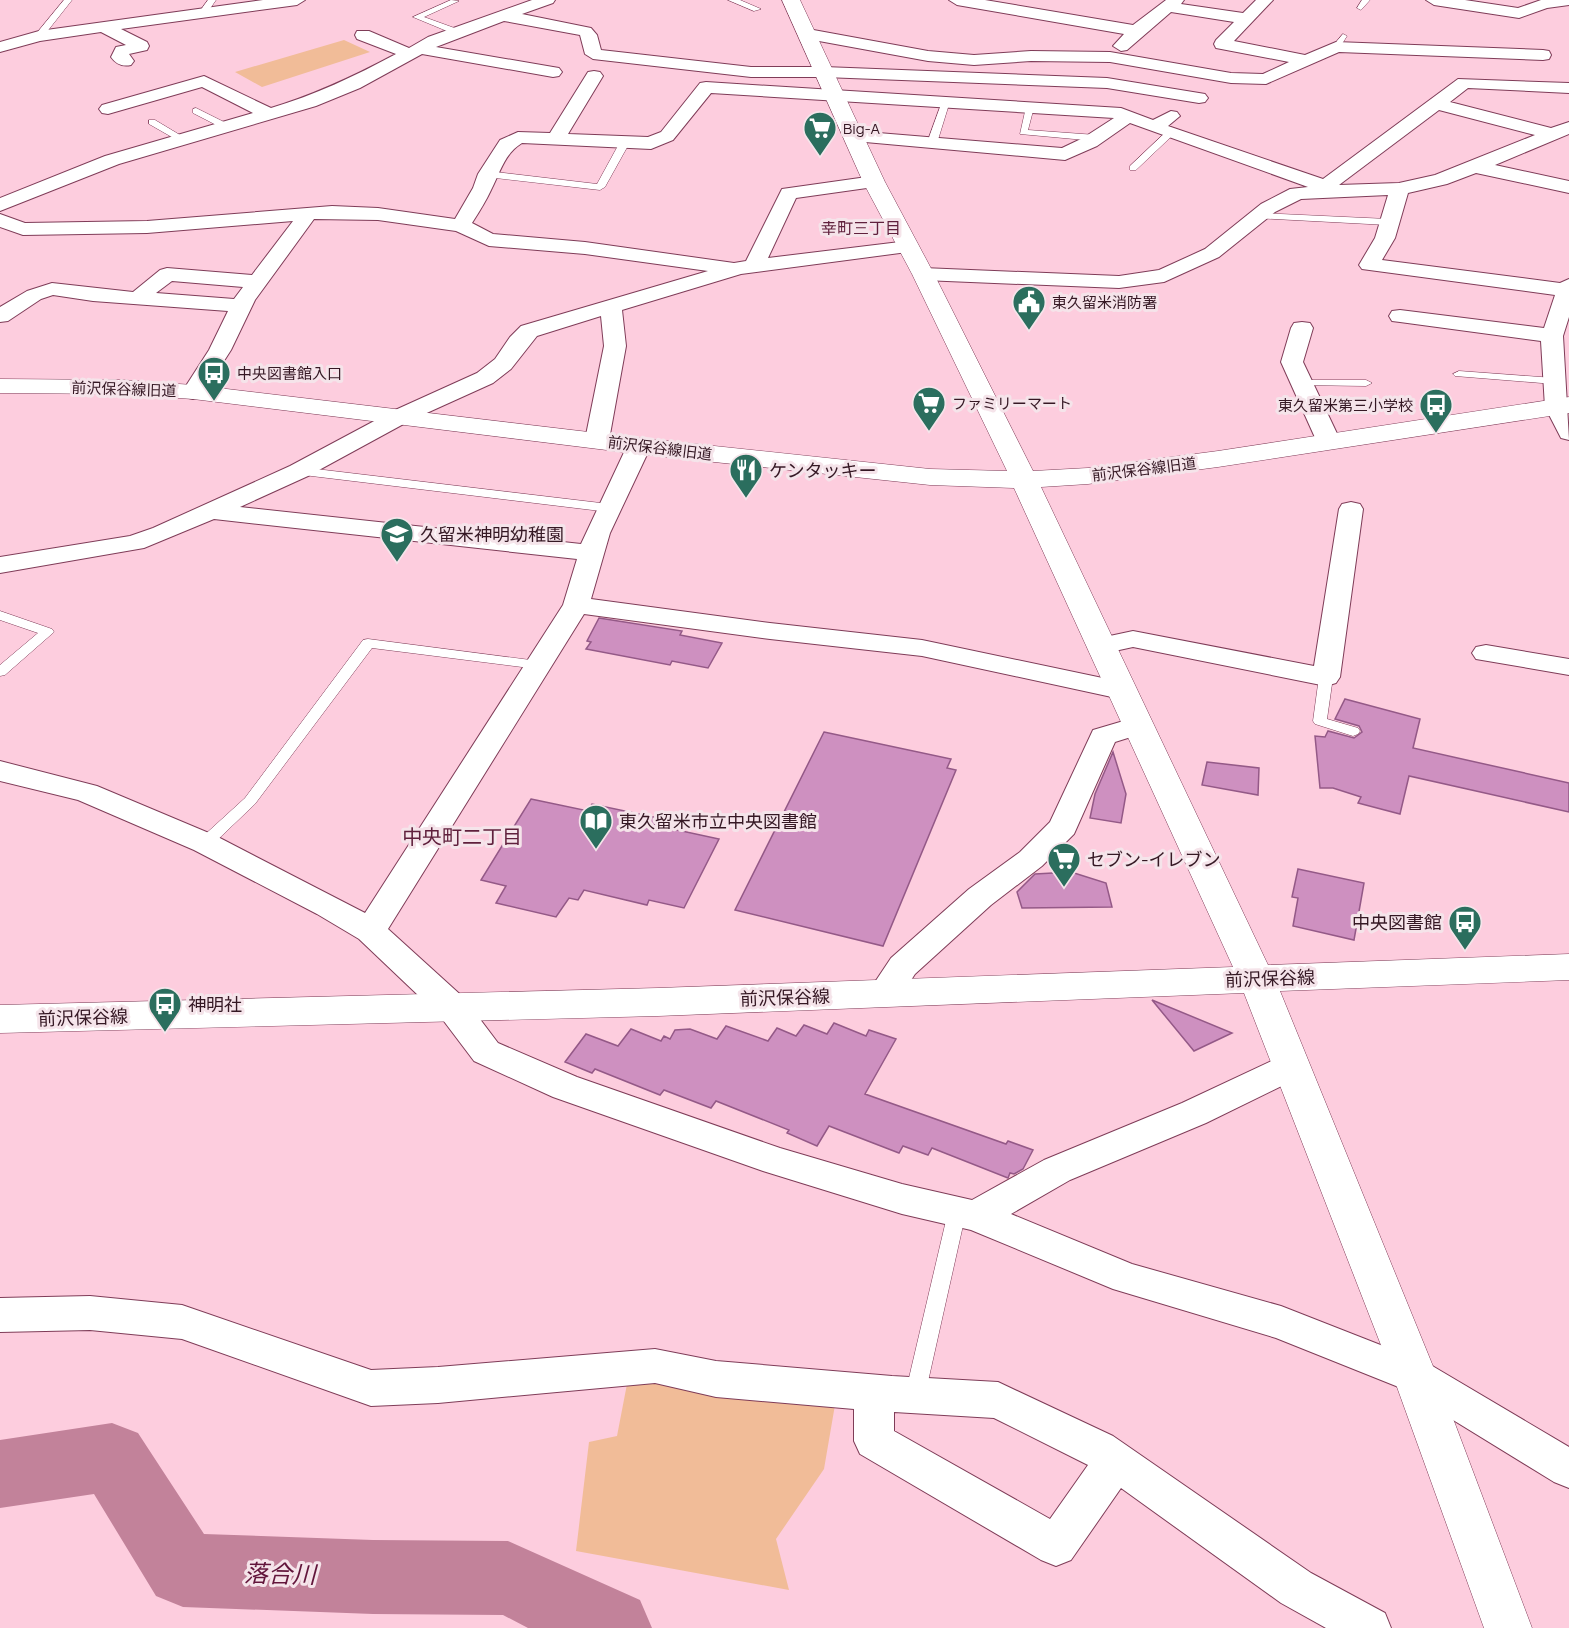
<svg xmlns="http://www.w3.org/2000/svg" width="1569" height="1628" viewBox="0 0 1569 1628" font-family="Manrope,'Noto Sans JP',sans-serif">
<rect width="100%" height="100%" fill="#fdcdde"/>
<path fill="#f1bc98" d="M 344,40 L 370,52 L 262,87 L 235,72 Z
M 655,1381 L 836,1399 L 824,1469 L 776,1539 L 789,1590 L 576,1551 L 589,1442 L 617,1436 L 627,1384 Z"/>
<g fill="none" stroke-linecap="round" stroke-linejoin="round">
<path fill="#c2829a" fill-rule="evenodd" d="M 112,1423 L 138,1433 L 204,1534 L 373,1540 L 508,1541 L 640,1600 L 652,1628 L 528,1628 L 503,1615 L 373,1614 L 183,1607 L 156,1596 L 94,1494 L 0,1508 L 0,1440 Z"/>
</g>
<path fill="#ce90c0" stroke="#945987" stroke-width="1.5" d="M 599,618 L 682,631 L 680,635 L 722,643 L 708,668 L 672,661 L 670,665 L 586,649 L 591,642 L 587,641 Z
M 1345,699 L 1420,719 L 1413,748 L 1569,783 L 1569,812 L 1409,776 L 1400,814 L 1358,803 L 1361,797 L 1333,788 L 1320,788 L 1315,736 L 1325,737 L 1328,731 L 1354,738 L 1362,732 L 1359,726 L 1335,719 Z
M 824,732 L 951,759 L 947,768 L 956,770 L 883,946 L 735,910 Z
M 1113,752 L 1126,794 L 1121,823 L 1090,818 L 1095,794 Z
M 1207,762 L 1259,768 L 1258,795 L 1202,785 Z
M 531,799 L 588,811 L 592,804 L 658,818 L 654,825 L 719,839 L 684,908 L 649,900 L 647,905 L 584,890 L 578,900 L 569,898 L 556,917 L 496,903 L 506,886 L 481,880 Z
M 1298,869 L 1364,883 L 1354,940 L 1293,926 L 1298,898 L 1292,897 Z
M 1071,872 L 1106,883 L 1112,907 L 1022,908 L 1017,892 L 1035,874 Z
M 1152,1000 L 1232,1033 L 1194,1051 Z
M 834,1023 L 866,1036 L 869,1030 L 896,1039 L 865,1094 L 1006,1144 L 1008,1141 L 1033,1150 L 1023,1169 L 1014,1174 L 1010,1173 L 1008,1178 L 932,1148 L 928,1155 L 903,1146 L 899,1153 L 829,1126 L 817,1146 L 787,1133 L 789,1130 L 716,1101 L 711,1108 L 664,1090 L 660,1095 L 595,1069 L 592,1073 L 565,1062 L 586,1034 L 618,1046 L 631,1029 L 661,1041 L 664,1036 L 670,1039 L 675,1030 L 690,1029 L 717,1039 L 726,1026 L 768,1041 L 777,1028 L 796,1036 L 804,1025 L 827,1034 Z"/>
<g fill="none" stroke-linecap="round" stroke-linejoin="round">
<g stroke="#7f3c58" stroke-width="1">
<path id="lane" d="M 64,0 L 72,0 L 42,38 L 36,38 L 36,34 Z
M 208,0 L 216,0 L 207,13 L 201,13 L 200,11 Z
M 451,0 L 459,1 L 424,17 L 460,30 L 460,34 L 454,34 L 413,17 Z
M 728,0 L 740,0 L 761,9 L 754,11 Z
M 1362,0 L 1370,0 L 1361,10 L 1357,8 Z
M 1343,34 L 1347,36 L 1340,47 L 1333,49 L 1332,47 Z
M 943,99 L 950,101 L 937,143 L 929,145 L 927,143 Z
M 1030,104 L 1034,107 L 1028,130 L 1096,135 L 1101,138 L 1096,141 L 1020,134 L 1026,107 Z
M 196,108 L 228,124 L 230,126 L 222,128 L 193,113 L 193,109 Z
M 149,120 L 155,120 L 185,138 L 177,140 L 149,124 Z
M 1167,131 L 1175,133 L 1136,170 L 1130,170 L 1130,166 Z
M 625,139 L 630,142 L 605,187 L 600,190 L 487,177 L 482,174 L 487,171 L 597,184 L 620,142 Z
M 1258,213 L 1388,219 L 1393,222 L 1388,225 L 1255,218 L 1253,216 Z
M 1459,371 L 1554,378 L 1560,381 L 1554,384 L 1455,376 L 1453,374 Z
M 1302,380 L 1366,380 L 1372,383 L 1366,386 L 1298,385 L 1296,383 Z
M 299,467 L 609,504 L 615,508 L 609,512 L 295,474 L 295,468 Z
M 0,611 L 52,629 L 54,632 L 5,675 L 0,676 L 0,665 L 38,633 L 0,620 Z
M 368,639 L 538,661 L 545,665 L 538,669 L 372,648 L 255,804 L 210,847 L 200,847 L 197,843 L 200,839 L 245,798 L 363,640 Z
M 1326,673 L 1333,677 L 1327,719 L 1358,728 L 1360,731 L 1358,734 L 1353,736 L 1315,724 L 1313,721 L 1319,677 Z
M 957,1204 L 964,1207 L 966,1212 L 925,1395 L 922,1401 L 915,1404 L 908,1401 L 905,1395 L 948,1212 L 950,1207 Z"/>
</g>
<g stroke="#7f3c58" stroke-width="2">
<path id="street" d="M 263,0 L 305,0 L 297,5 L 121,29 L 147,42 L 149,46 L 147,50 L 129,54 L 134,61 L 131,65 C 122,67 116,64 111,57 L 116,47 L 126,45 L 101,32 L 40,41 L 0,52 L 0,42 L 39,31 Z
M 532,0 L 555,0 L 553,3 L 522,14 L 591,28 L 597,35 L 601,50 L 751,67 L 824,67 L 1107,78 L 1199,93 L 1205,94 L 1208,98 L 1205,102 L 1199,103 L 1107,88 L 824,77 L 751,77 L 593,59 L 585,54 L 580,35 L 504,21 L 436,47 L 553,67 L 559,68 L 562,72 L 559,76 L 553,77 L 422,54 L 360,88 L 316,106 L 119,164 L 0,211 L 0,198 L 105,156 L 253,113 L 202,87 L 108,114 L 102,113 L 99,109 L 102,105 L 204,76 L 271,108 C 315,95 355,76 396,54 L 357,39 L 355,35 L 357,31 L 369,31 L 409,48 L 428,37 Z
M 949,0 L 985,0 L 1133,25 L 1166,0 L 1184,0 L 1181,4 L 1243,13 L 1256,0 L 1273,0 L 1234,41 L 1305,55 L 1336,42 L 1543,50 L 1549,51 L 1551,55 L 1549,59 L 1543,60 L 1339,52 L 1266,84 L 1231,83 L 1110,62 L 1031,61 L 974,65 L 928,61 L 808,39 L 800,34 L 808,29 L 928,51 L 974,55 L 1031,51 L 1110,52 L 1231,73 L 1263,74 L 1289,62 L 1216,48 L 1214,44 L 1216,40 L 1234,22 L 1171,12 L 1127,50 L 1121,51 L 1113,46 L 1124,34 L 957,5 Z
M 1426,0 L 1465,0 L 1518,8 L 1541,0 L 1569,0 L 1569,5 L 1547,8 L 1519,18 L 1434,5 Z
M 594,71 L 600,72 L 603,76 L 568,134 L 648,137 L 661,132 L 700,83 L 706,82 L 1121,108 L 1153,120 L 1171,111 L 1177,112 L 1180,116 L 1168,126 L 1323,179 L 1458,79 L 1569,83 L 1569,93 L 1468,88 L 1450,102 L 1551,128 L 1569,122 L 1569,134 L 1495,165 L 1569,181 L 1569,193 L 1476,173 L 1447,184 L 1408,193 L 1395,238 L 1382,260 L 1560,283 L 1569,279 L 1569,317 L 1563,336 L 1569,440 L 1561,438 L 1545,407 L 1541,341 L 1400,322 L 1392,321 L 1389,316 L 1392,311 L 1400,310 L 1544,328 L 1555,295 L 1362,269 L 1359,265 L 1375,238 L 1388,195 L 1301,199 L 1275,212 L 1219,257 L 1164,282 L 1119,288 L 923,280 L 916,278 L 913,274 L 916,270 L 923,268 L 1119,276 L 1159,270 L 1205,249 L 1261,204 L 1290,189 L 1308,187 L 1130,123 L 1097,146 L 1065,160 L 854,141 L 848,140 L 845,136 L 848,132 L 854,131 L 1062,148 L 1083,138 L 1114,118 L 711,93 L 673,140 L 651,149 L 522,143 C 504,154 500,173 491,190 C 486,201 479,212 472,223 L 493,234 L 585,242 L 734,263 L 746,261 L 782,189 L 874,176 L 881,178 L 884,182 L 881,186 L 796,198 L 768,258 L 908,241 L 915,243 L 918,247 L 915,251 L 741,274 L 622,310 L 626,346 L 609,440 L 605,445 L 597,447 L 589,445 L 585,440 L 604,346 L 601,316 L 537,336 L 511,369 L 493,383 L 409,421 L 308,476 L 240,507 L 581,544 L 627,446 L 631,441 L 639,439 L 647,441 L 651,446 L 610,533 L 591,599 L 770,623 L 922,640 L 1131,684 L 1135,690 L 1131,696 L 1121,699 L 922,656 L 770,639 L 584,614 L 388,929 L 464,998 L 498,1043 L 577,1077 L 780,1148 L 902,1184 L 972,1200 L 1044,1160 L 1182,1103 L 1280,1057 L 1292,1053 L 1304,1057 L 1309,1066 L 1304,1075 L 1206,1123 L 1070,1180 L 1011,1214 L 1132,1264 L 1281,1306 L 1429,1364 L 1569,1447 L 1569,1488 L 1554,1482 L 1401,1388 L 1276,1338 L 1113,1289 L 971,1230 L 902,1214 L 763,1171 L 553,1097 L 474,1061 L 440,1016 L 359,939 L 317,914 L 194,850 L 78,800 L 0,781 L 0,761 L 97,786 L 216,836 L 365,913 L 563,605 L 577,559 L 214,519 L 144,548 L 0,573 L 0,557 L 130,536 L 153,528 L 290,466 L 393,411 L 477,373 L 495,359 L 510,337 L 521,326 L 708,271 L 585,254 L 489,246 L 456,231 L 378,220 L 314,219 L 255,300 L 231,350 L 204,392 L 201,397 L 193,399 L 185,397 L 182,392 L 209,350 L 228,311 L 93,301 L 53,295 L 41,299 L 8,321 L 0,322 L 0,307 L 27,291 L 52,283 L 133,292 L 160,270 L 167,268 L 252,275 L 293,221 L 147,233 L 23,235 L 0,227 L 0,214 L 25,223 L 147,221 L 332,206 L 378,208 L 455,219 L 473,188 L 478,174 L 500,140 L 518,132 L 550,133 L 588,72 ZM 1439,110 L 1535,135 L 1435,175 L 1399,183 L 1339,185 ZM 172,281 L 243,287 L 234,299 L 156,293 Z
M 1302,322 L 1310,323 L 1313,328 L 1303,362 L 1341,442 L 1337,447 L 1329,449 L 1321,447 L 1317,442 L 1281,362 L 1291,328 L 1294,323 Z
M 1351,502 L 1360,504 L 1363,509 L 1340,677 L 1336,683 L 1326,686 L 1133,647 L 1101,654 L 1091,652 L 1087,646 L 1091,640 L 1133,631 L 1314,666 L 1339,509 L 1342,504 Z
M 1486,645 L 1569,659 L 1569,675 L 1476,659 L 1472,653 L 1476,647 Z
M 1137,717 L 1147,720 L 1151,726 L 1147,732 L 1115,742 L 1074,834 L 1042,866 L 991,905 L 915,974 L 896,1003 L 884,1006 L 872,1003 L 867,994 L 891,958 L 969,889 L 1020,852 L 1050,822 L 1093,730 Z
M 90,1296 L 182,1305 L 371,1370 L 438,1367 L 655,1349 L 716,1361 L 892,1376 L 998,1382 L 1113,1436 L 1311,1573 L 1385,1613 L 1391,1628 L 1326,1628 L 1281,1603 L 1121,1488 L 1071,1560 L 1056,1566 L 1041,1560 L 860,1454 L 854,1441 L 854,1409 L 716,1397 L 655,1383 L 438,1403 L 371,1406 L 182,1339 L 90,1330 L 0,1332 L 0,1298 ZM 894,1412 L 994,1418 L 1088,1465 L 1050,1519 L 894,1431 Z"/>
</g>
<g stroke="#7f3c58" stroke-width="1">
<path id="secondary" d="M 782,0 L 800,0 L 885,182 L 934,274 L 1033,471 L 1088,468 L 1218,451 L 1569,397 L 1569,413 L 1218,467 L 1088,484 L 1041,487 L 1268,965 L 1569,954 L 1569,980 L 1280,991 L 1437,1376 L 1532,1628 L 1484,1628 L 1393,1376 L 1244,993 L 658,1016 L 0,1033 L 0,1005 L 658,988 L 1233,967 L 1014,488 L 930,485 L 639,454 L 193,399 L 122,394 L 0,393 L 0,379 L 122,380 L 193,385 L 639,438 L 930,469 L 1007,471 L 912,274 L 863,182 Z"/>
</g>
<use href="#lane" fill="#fff" fill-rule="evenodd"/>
<use href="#street" fill="#fff" fill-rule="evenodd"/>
<use href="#secondary" fill="#fff" fill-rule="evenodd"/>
</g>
<defs>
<g id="supermarket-pin" transform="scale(1.725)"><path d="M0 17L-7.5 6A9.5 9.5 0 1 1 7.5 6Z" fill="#2b6e5e" stroke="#f5e4ea"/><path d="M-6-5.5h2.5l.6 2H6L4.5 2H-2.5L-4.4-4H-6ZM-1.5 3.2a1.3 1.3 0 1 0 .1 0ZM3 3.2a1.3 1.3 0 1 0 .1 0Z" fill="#fff"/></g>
<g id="civic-pin" transform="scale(1.725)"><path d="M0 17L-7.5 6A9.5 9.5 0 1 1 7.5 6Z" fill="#2b6e5e" stroke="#f5e4ea"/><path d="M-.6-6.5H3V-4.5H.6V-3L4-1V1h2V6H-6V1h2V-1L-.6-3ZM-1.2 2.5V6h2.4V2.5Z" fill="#fff"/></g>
<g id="bus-pin" transform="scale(1.725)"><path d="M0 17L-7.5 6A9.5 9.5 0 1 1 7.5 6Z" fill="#2b6e5e" stroke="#f5e4ea"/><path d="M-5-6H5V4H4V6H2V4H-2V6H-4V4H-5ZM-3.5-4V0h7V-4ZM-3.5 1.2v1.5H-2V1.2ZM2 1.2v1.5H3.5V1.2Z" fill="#fff"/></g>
<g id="restaurant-pin" transform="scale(1.725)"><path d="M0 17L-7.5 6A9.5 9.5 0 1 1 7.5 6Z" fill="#2b6e5e" stroke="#f5e4ea"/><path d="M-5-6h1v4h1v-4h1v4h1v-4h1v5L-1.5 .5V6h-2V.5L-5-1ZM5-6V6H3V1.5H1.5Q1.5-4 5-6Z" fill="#fff"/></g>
<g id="school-pin" transform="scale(1.725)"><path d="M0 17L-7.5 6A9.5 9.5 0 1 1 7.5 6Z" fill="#2b6e5e" stroke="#f5e4ea"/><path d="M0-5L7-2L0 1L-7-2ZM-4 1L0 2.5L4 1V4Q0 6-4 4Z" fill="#fff"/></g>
<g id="library-pin" transform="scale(1.725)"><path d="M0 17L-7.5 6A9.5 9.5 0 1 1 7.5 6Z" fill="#2b6e5e" stroke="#f5e4ea"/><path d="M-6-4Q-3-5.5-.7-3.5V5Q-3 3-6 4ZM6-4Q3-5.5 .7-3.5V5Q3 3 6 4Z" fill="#fff"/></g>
</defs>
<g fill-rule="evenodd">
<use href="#supermarket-pin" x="820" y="128"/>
<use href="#civic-pin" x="1029" y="302"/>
<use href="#bus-pin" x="214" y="373"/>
<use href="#supermarket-pin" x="929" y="403"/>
<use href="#bus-pin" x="1436" y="405"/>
<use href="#restaurant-pin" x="746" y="470"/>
<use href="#school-pin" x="397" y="534"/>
<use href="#library-pin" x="596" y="821"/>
<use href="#supermarket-pin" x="1064" y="859"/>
<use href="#bus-pin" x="1465" y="922"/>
<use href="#bus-pin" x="165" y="1004"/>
</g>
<g text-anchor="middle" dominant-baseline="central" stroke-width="6" stroke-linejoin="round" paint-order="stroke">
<g font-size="15" fill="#351824" stroke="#f5e4ea" text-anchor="start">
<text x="843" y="128">Big-A</text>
<text x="1052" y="302">東久留米消防署</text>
<text x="237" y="373">中央図書館入口</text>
<text x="952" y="403">ファミリーマート</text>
<text x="1413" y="405" text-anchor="end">東久留米第三小学校</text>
</g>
<g font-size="15" fill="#351824" stroke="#f5e4ea">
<text transform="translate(124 389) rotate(2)">前沢保谷線旧道</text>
<text transform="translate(660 448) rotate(7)">前沢保谷線旧道</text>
<text transform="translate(1144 469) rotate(-7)">前沢保谷線旧道</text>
</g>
<g font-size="16" fill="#60203d" stroke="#f5e4ea">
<text x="861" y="228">幸町三丁目</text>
</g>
<g font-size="18" fill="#351824" stroke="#f5e4ea" text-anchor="start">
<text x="769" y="470">ケンタッキー</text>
<text x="420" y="534">久留米神明幼稚園</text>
<text x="619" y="821">東久留米市立中央図書館</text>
<text x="1087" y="859">セブン-イレブン</text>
<text x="1442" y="922" text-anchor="end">中央図書館</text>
<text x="188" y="1004">神明社</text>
</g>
<g font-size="18" fill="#351824" stroke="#f5e4ea">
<text transform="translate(1270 978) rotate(-2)">前沢保谷線</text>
<text transform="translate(785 997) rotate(-2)">前沢保谷線</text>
<text transform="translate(83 1017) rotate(-2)">前沢保谷線</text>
</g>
<g font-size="20" fill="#60203d" stroke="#f5e4ea">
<text x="462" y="836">中央町二丁目</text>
</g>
<g font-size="24" font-style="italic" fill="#62153b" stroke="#f5e4ea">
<text transform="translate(280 1573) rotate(1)">落合川</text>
</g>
</g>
</svg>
